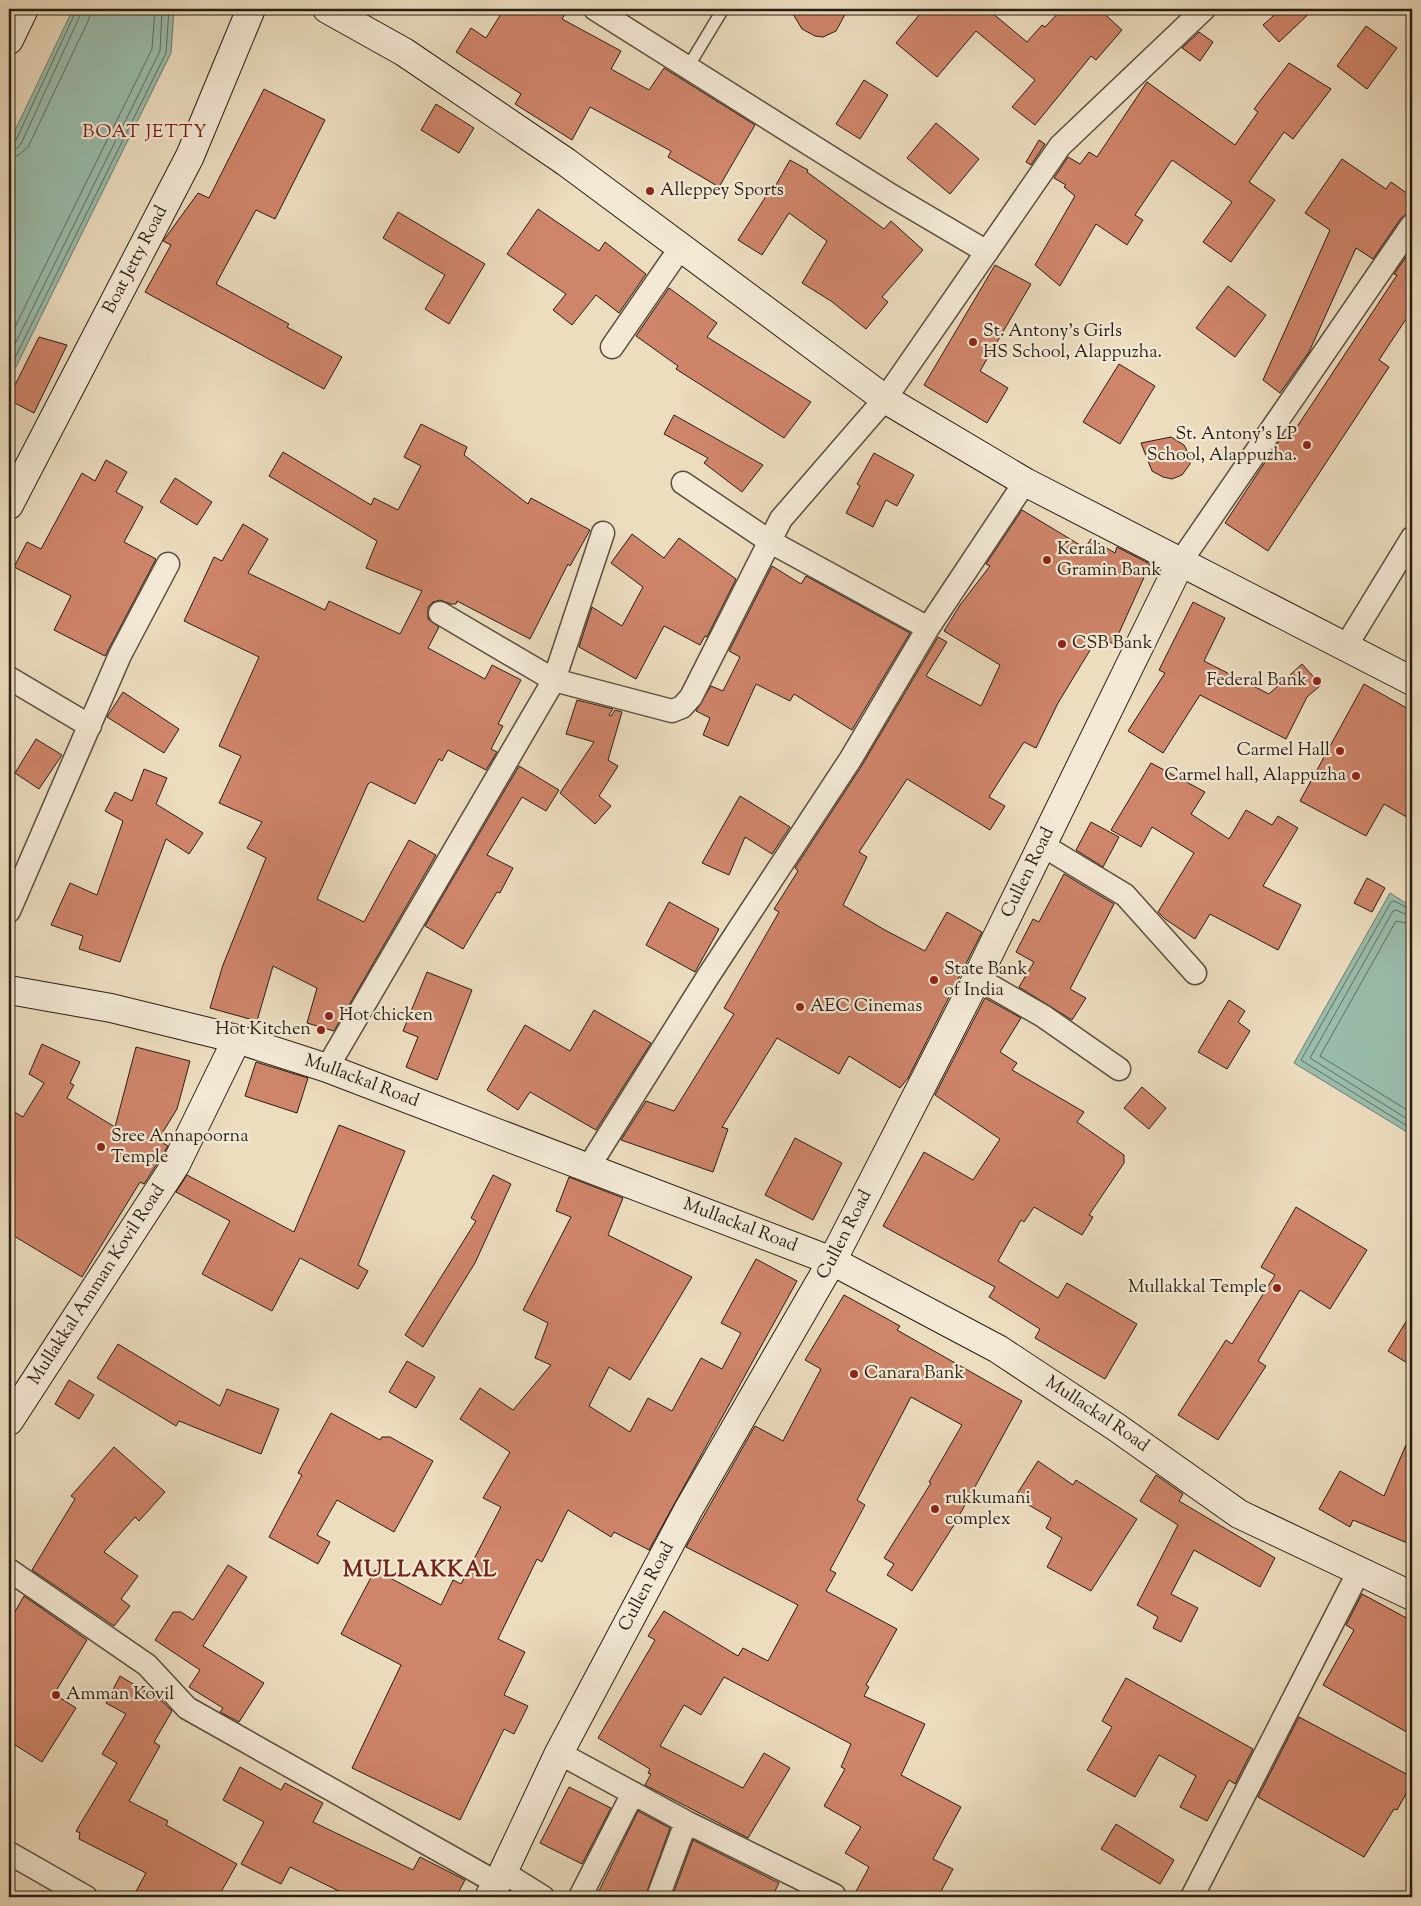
<svg xmlns="http://www.w3.org/2000/svg" width="1421" height="1906" viewBox="0 0 1421 1906" font-family="'Sorts Mill Goudy',serif">
<rect width="100%" height="100%" fill="#ecddbf"/>
<filter id="stains"><feTurbulence type="fractalNoise" baseFrequency=".004" numOctaves="4"/><feColorMatrix values="0 0 0 0 .2 0 0 0 0 .09 0 0 0 0 .02 0 0 0 .5 -.17"/></filter>
<radialGradient id="worn" r=".72"><stop offset=".6" stop-color="#630" stop-opacity="0"/><stop offset="1" stop-color="#630" stop-opacity=".3"/></radialGradient>
<path fill="#9abdac" stroke="#6c7d6e" d="M 73,9 L 174,9 L 171,53 L 9,381 L 9,143 Z
M 1390,893 L 1412,907 L 1412,1135 L 1294,1063 Z"/>
<g fill="none" stroke-linecap="round" stroke-linejoin="round">
<path stroke="#616e5f" stroke-width="1" d="M 9,144 L 16,140 L 77,9
M 9,150 L 16,149 L 21,144 L 83,9
M 9,158 L 19,155 L 28,147 L 89,19 L 91,9
M 9,339 L 152,49 L 155,9
M 9,356 L 160,51 L 162,9
M 9,370 L 166,53 L 169,9
M 1412,910 L 1394,901 L 1391,902 L 1301,1060 L 1412,1129
M 1412,917 L 1396,910 L 1393,911 L 1310,1058 L 1412,1122
M 1412,924 L 1396,921 L 1320,1056 L 1412,1113"/>
</g>
<path fill="#cf856a" stroke="#281e12" d="M 504,9 L 568,9 L 562,19 L 621,51 L 611,69 L 649,90 L 664,68 L 755,125 L 719,187 L 668,157 L 671,151 L 590,107 L 572,140 L 515,104 L 521,94 L 456,52 L 471,28 L 486,38 Z
M 790,9 L 848,9 L 836,31 L 823,37 L 815,36 L 802,29 Z
M 924,9 L 994,9 L 991,12 L 1027,42 L 1042,25 L 1045,27 L 1062,9 L 1099,9 L 1122,30 L 1096,60 L 1091,56 L 1035,125 L 1012,107 L 1035,80 L 976,31 L 937,77 L 896,43 Z
M 1281,9 L 1314,9 L 1279,42 L 1263,25 Z
M 1366,26 L 1397,48 L 1367,89 L 1337,66 Z
M 1199,32 L 1213,42 L 1200,61 L 1182,48 Z
M 1289,63 L 1331,89 L 1293,139 L 1284,132 L 1249,182 L 1275,200 L 1231,262 L 1203,242 L 1232,202 L 1172,160 L 1135,215 L 1143,220 L 1127,245 L 1096,224 L 1060,286 L 1035,265 L 1075,196 L 1064,187 L 1066,185 L 1054,178 L 1068,157 L 1080,164 L 1089,152 L 1097,157 L 1147,82 L 1235,145 L 1258,112 L 1254,109 Z
M 864,80 L 888,95 L 860,139 L 836,124 Z
M 264,89 L 325,120 L 275,219 L 256,210 L 216,284 L 289,324 L 287,327 L 342,357 L 324,389 L 145,292 L 171,245 L 163,241 L 166,237 L 198,193 L 209,198 Z
M 436,104 L 474,128 L 459,153 L 421,130 Z
M 936,123 L 979,159 L 950,194 L 907,158 Z
M 1039,140 L 1045,144 L 1031,165 L 1026,162 Z
M 1342,159 L 1386,189 L 1391,182 L 1412,197 L 1412,212 L 1401,218 L 1373,259 L 1356,248 L 1309,352 L 1280,393 L 1263,380 L 1330,230 L 1305,213 Z
M 790,160 L 808,170 L 807,172 L 884,229 L 891,221 L 923,250 L 882,297 L 888,302 L 866,329 L 831,301 L 802,283 L 827,241 L 789,213 L 762,255 L 738,240 L 770,190 L 772,192 Z
M 538,209 L 599,251 L 605,242 L 646,274 L 619,313 L 596,295 L 572,325 L 553,310 L 566,294 L 507,254 Z
M 398,212 L 485,264 L 449,324 L 425,309 L 445,275 L 383,238 Z
M 1412,248 L 1412,310 L 1379,360 L 1389,367 L 1268,551 L 1225,523 L 1283,435 L 1289,439 L 1397,275 L 1394,274 Z
M 995,265 L 1031,284 L 980,371 L 1008,388 L 987,423 L 924,385 Z
M 1228,286 L 1266,315 L 1235,357 L 1196,328 Z
M 669,288 L 717,323 L 707,337 L 811,402 L 784,438 L 676,369 L 678,366 L 636,336 Z
M 39,337 L 67,345 L 34,413 L 9,400 L 9,397 Z
M 1119,364 L 1155,386 L 1120,444 L 1083,422 Z
M 674,415 L 763,465 L 742,492 L 704,463 L 708,458 L 664,434 Z
M 421,424 L 467,447 L 464,455 L 528,504 L 531,498 L 590,530 L 570,566 L 568,564 L 530,639 L 457,601 L 456,604 L 451,604 L 440,600 L 433,602 L 428,607 L 428,619 L 439,627 L 428,648 L 485,679 L 492,665 L 521,680 L 498,724 L 503,726 L 491,749 L 497,752 L 486,770 L 448,750 L 442,761 L 439,759 L 415,804 L 371,782 L 368,784 L 317,899 L 364,922 L 409,840 L 436,855 L 334,1031 L 307,1023 L 317,988 L 273,966 L 257,1021 L 210,1008 L 223,965 L 266,858 L 247,848 L 262,822 L 219,803 L 241,756 L 219,746 L 259,657 L 184,621 L 214,557 L 222,561 L 243,524 L 268,539 L 248,573 L 325,610 L 329,601 L 400,634 L 422,591 L 366,568 L 377,541 L 269,476 L 283,452 L 371,505 L 374,498 L 398,510 L 421,466 L 404,457 Z
M 1171,437 L 1184,445 L 1190,456 L 1190,464 L 1182,475 L 1172,479 L 1163,477 L 1152,471 L 1141,443 Z
M 874,453 L 914,475 L 897,506 L 886,500 L 873,527 L 846,513 L 860,486 L 857,484 Z
M 106,460 L 127,472 L 116,492 L 143,507 L 124,542 L 156,559 L 105,656 L 54,630 L 71,596 L 14,567 L 27,542 L 41,549 L 82,473 L 95,481 Z
M 175,478 L 212,502 L 197,525 L 160,502 Z
M 1022,510 L 1085,548 L 1091,539 L 1115,553 L 1117,547 L 1150,564 L 1114,644 L 1098,637 L 1058,703 L 1036,748 L 1024,742 L 989,797 L 1005,806 L 990,830 L 907,779 L 859,852 L 867,857 L 843,905 L 883,929 L 925,951 L 947,912 L 982,932 L 908,1078 L 900,1088 L 849,1056 L 839,1074 L 777,1038 L 722,1127 L 728,1129 L 713,1172 L 621,1140 L 646,1101 L 674,1111 L 734,1014 L 724,1008 L 779,912 L 774,909 L 798,871 L 795,868 L 861,767 L 938,637 L 947,642 L 926,676 L 981,706 L 1000,665 L 944,631 L 960,605 L 990,566 L 986,564 Z
M 632,534 L 664,558 L 679,538 L 736,579 L 707,637 L 705,636 L 700,645 L 664,626 L 636,679 L 579,647 L 592,607 L 622,626 L 643,587 L 611,563 Z
M 772,566 L 801,584 L 806,576 L 910,633 L 852,730 L 794,694 L 790,701 L 756,684 L 728,746 L 703,735 L 710,718 L 696,711 L 711,686 L 723,691 L 740,657 L 729,651 Z
M 1193,602 L 1225,618 L 1204,661 L 1269,694 L 1302,664 L 1321,685 L 1307,697 L 1286,739 L 1200,695 L 1163,753 L 1128,731 L 1165,673 L 1159,670 Z
M 1364,684 L 1412,711 L 1412,820 L 1384,804 L 1366,836 L 1300,801 Z
M 123,692 L 179,729 L 164,753 L 107,717 Z
M 577,700 L 613,709 L 609,715 L 611,716 L 615,710 L 622,712 L 608,760 L 618,766 L 599,796 L 611,806 L 595,824 L 560,793 L 594,742 L 566,734 Z
M 36,739 L 62,755 L 39,789 L 15,773 Z
M 1151,763 L 1205,792 L 1191,814 L 1229,839 L 1246,810 L 1272,825 L 1278,816 L 1298,828 L 1263,886 L 1301,905 L 1278,950 L 1210,914 L 1195,939 L 1165,919 L 1158,912 L 1194,853 L 1152,827 L 1141,847 L 1111,830 Z
M 519,766 L 559,790 L 546,811 L 522,797 L 487,855 L 513,868 L 500,893 L 497,892 L 463,949 L 425,926 Z
M 144,769 L 167,778 L 156,804 L 203,833 L 189,854 L 166,839 L 120,962 L 79,949 L 83,936 L 51,925 L 70,883 L 97,895 L 123,821 L 105,811 L 115,792 L 132,801 Z
M 740,796 L 790,827 L 772,854 L 745,837 L 729,875 L 702,863 Z
M 1091,822 L 1119,837 L 1103,867 L 1076,850 Z
M 1064,874 L 1114,904 L 1070,989 L 1086,998 L 1072,1020 L 1019,987 L 1034,962 L 1016,952 L 1033,919 L 1039,922 Z
M 1367,878 L 1385,888 L 1372,912 L 1354,903 Z
M 669,902 L 719,929 L 695,972 L 646,945 Z
M 427,972 L 472,990 L 437,1080 L 406,1067 L 418,1037 L 403,1031 Z
M 985,998 L 1021,1018 L 1000,1052 L 1017,1063 L 1012,1070 L 1084,1112 L 1077,1122 L 1124,1155 L 1124,1163 L 1089,1215 L 1093,1217 L 1082,1235 L 1034,1207 L 1024,1222 L 1021,1220 L 998,1261 L 1058,1298 L 1067,1283 L 1137,1324 L 1105,1379 L 1035,1338 L 1040,1329 L 989,1297 L 995,1287 L 883,1226 L 924,1152 L 973,1180 L 1000,1139 L 935,1095 Z
M 1229,1000 L 1245,1011 L 1238,1022 L 1250,1031 L 1227,1069 L 1198,1052 Z
M 594,1010 L 651,1043 L 596,1130 L 530,1092 L 518,1110 L 487,1090 L 525,1025 L 570,1051 Z
M 42,1044 L 80,1062 L 70,1083 L 74,1085 L 67,1098 L 115,1127 L 136,1047 L 190,1061 L 177,1109 L 158,1140 L 168,1146 L 162,1156 L 144,1184 L 140,1182 L 82,1277 L 9,1233 L 9,1109 L 23,1117 L 44,1083 L 29,1074 Z
M 256,1062 L 308,1078 L 297,1113 L 245,1096 Z
M 1142,1087 L 1166,1108 L 1149,1129 L 1124,1108 Z
M 339,1125 L 405,1151 L 358,1265 L 368,1271 L 358,1289 L 300,1258 L 272,1311 L 202,1274 L 230,1221 L 176,1192 L 187,1175 L 294,1232 Z
M 795,1138 L 842,1163 L 813,1220 L 765,1195 Z
M 493,1175 L 511,1184 L 475,1263 L 423,1347 L 405,1335 L 476,1221 L 471,1218 Z
M 569,1177 L 623,1198 L 608,1235 L 692,1277 L 630,1380 L 609,1367 L 589,1406 L 630,1432 L 648,1398 L 672,1411 L 701,1358 L 722,1369 L 741,1333 L 721,1323 L 756,1259 L 797,1281 L 649,1550 L 614,1532 L 611,1537 L 568,1510 L 542,1562 L 537,1559 L 498,1639 L 525,1652 L 504,1695 L 528,1706 L 514,1734 L 504,1729 L 460,1820 L 352,1768 L 401,1665 L 341,1634 L 375,1570 L 441,1605 L 453,1580 L 461,1584 L 501,1507 L 483,1498 L 510,1452 L 460,1419 L 480,1388 L 513,1410 L 551,1365 L 535,1358 L 548,1323 L 523,1310 L 571,1217 L 556,1211 Z
M 1296,1207 L 1367,1250 L 1330,1309 L 1300,1290 L 1258,1361 L 1266,1366 L 1218,1440 L 1178,1415 L 1226,1340 L 1232,1344 L 1275,1275 L 1261,1267 Z
M 844,1295 L 900,1326 L 897,1330 L 1022,1401 L 954,1525 L 912,1591 L 887,1575 L 894,1564 L 884,1558 L 931,1483 L 929,1482 L 962,1425 L 911,1397 L 857,1500 L 865,1505 L 830,1570 L 836,1573 L 826,1591 L 897,1629 L 866,1685 L 869,1687 L 864,1696 L 925,1724 L 901,1775 L 961,1807 L 933,1859 L 953,1869 L 938,1897 L 853,1897 L 869,1867 L 845,1853 L 861,1827 L 824,1806 L 845,1769 L 841,1767 L 851,1744 L 724,1677 L 701,1715 L 684,1705 L 660,1746 L 743,1788 L 764,1753 L 790,1768 L 748,1838 L 645,1785 L 651,1774 L 648,1773 L 650,1769 L 598,1738 L 655,1640 L 648,1636 L 664,1611 L 738,1656 L 743,1648 L 768,1661 L 798,1605 L 686,1547 L 755,1426 L 783,1441 L 821,1369 L 805,1360 Z
M 1412,1312 L 1412,1366 L 1388,1351 Z
M 118,1344 L 220,1406 L 227,1389 L 279,1409 L 261,1454 L 179,1421 L 176,1426 L 97,1378 Z
M 407,1361 L 435,1377 L 416,1408 L 389,1392 Z
M 69,1380 L 94,1395 L 79,1419 L 55,1404 Z
M 331,1413 L 380,1440 L 382,1437 L 390,1437 L 433,1461 L 394,1532 L 337,1500 L 317,1535 L 330,1542 L 318,1564 L 269,1537 L 302,1475 L 298,1473 Z
M 1412,1431 L 1412,1545 L 1353,1520 L 1350,1527 L 1319,1509 L 1340,1471 L 1384,1496 Z
M 114,1447 L 165,1492 L 139,1521 L 135,1517 L 104,1552 L 138,1576 L 121,1599 L 130,1606 L 114,1626 L 32,1570 L 75,1499 L 71,1496 Z
M 1038,1461 L 1073,1485 L 1076,1480 L 1137,1519 L 1091,1591 L 1047,1567 L 1062,1538 L 1046,1528 L 1051,1518 L 1015,1497 Z
M 1156,1475 L 1183,1494 L 1179,1501 L 1275,1558 L 1260,1587 L 1194,1550 L 1171,1594 L 1198,1608 L 1181,1642 L 1153,1628 L 1158,1617 L 1137,1605 L 1178,1525 L 1140,1501 Z
M 228,1565 L 247,1577 L 203,1646 L 264,1683 L 239,1722 L 220,1712 L 223,1708 L 189,1687 L 200,1670 L 155,1640 L 173,1612 L 181,1612 L 193,1620 Z
M 1362,1594 L 1412,1621 L 1412,1735 L 1323,1685 L 1354,1630 L 1346,1625 Z
M 24,1596 L 87,1640 L 54,1694 L 76,1708 L 42,1762 L 9,1741 L 9,1622 Z
M 120,1676 L 163,1702 L 172,1711 L 154,1742 L 160,1746 L 129,1801 L 168,1821 L 166,1825 L 237,1864 L 218,1897 L 133,1897 L 146,1873 L 79,1839 L 80,1833 L 76,1831 L 117,1763 L 102,1754 L 126,1714 L 106,1703 Z
M 1126,1678 L 1253,1749 L 1235,1784 L 1229,1780 L 1207,1821 L 1180,1807 L 1196,1776 L 1159,1755 L 1135,1797 L 1087,1770 L 1112,1727 L 1102,1721 Z
M 1299,1717 L 1412,1777 L 1412,1783 L 1397,1810 L 1394,1809 L 1364,1857 L 1258,1797 Z
M 240,1767 L 281,1790 L 285,1783 L 323,1803 L 313,1822 L 413,1870 L 420,1857 L 465,1880 L 456,1897 L 351,1897 L 290,1867 L 281,1884 L 241,1864 L 264,1822 L 223,1800 Z
M 569,1787 L 611,1808 L 582,1864 L 540,1843 Z
M 638,1811 L 670,1828 L 645,1897 L 596,1897 Z
M 1116,1824 L 1174,1860 L 1160,1884 L 1101,1849 Z
M 693,1840 L 779,1883 L 772,1897 L 672,1897 Z"/>
<g fill="none" stroke-linecap="round" stroke-linejoin="round">
<g stroke="#594e3d" stroke-width="14">
<path id="lane" d="M 688,67 L 723,9"/>
</g>
<g stroke="#594e3d" stroke-width="25">
<path id="street" d="M 595,9 L 892,196 L 987,252
M 612,347 L 681,247
M 683,483 L 769,541 L 928,628
M 1181,561 L 1412,225
M 440,613 L 554,680 L 672,711 L 682,707 L 691,697 L 781,519 L 885,399 L 1060,146 L 1204,9
M 1346,646 L 1412,538
M 9,678 L 90,726
M 1042,845 L 1125,895 L 1195,973
M 9,911 L 120,655 L 168,564
M 977,978 L 1043,1016 L 1119,1069
M 327,1068 L 554,680 L 603,533
M 588,1168 L 707,978 L 850,760 L 928,628 L 1025,482
M 9,1570 L 147,1665 L 187,1708 L 497,1883
M 559,1753 L 686,1822 L 658,1897
M 686,1822 L 834,1895
M 9,1853 L 86,1897
M 503,1872 L 543,1897
M 580,1897 L 633,1793
M 1192,1897 L 1359,1571"/>
</g>
<g stroke="#281e12" stroke-width="30">
<g id="secondary">
<path d="M 327,9 L 404,52 L 566,162 L 885,399 L 1025,482 L 1412,681"/>
<path d="M 9,40 L 24,9"/>
<path id="s1" d="M 9,505 L 190,156 L 251,9"/>
<path id="s2" d="M 9,990 L 111,1008 L 237,1039 L 327,1068 L 832,1261 L 998,1349 L 1116,1427 L 1239,1514 L 1412,1596"/>
<path id="s3" d="M 9,1421 L 176,1164 L 237,1039"/>
<path id="s4" d="M 489,1897 L 503,1872 L 559,1753 L 688,1510 L 832,1261 L 977,978 L 1181,561"/>
</g>
</g>
<use href="#lane" stroke="#f3e9d5" stroke-width="11"/>
<use href="#street" stroke="#f3e9d5" stroke-width="22"/>
<use href="#secondary" stroke="#f3e9d5" stroke-width="28"/>
</g>
<g fill="#8f2418" stroke="#f3e9d5" stroke-width="2">
<circle cx="650" cy="191" r="5"/>
<circle cx="973" cy="342" r="5"/>
<circle cx="1307" cy="445" r="5"/>
<circle cx="1047" cy="560" r="5"/>
<circle cx="1062" cy="644" r="5"/>
<circle cx="1317" cy="681" r="5"/>
<circle cx="1340" cy="751" r="5"/>
<circle cx="1356" cy="776" r="5"/>
<circle cx="934" cy="980" r="5"/>
<circle cx="800" cy="1007" r="5"/>
<circle cx="329" cy="1016" r="5"/>
<circle cx="321" cy="1030" r="5"/>
<circle cx="101" cy="1147" r="5"/>
<circle cx="1277" cy="1288" r="5"/>
<circle cx="854" cy="1374" r="5"/>
<circle cx="935" cy="1509" r="5"/>
<circle cx="56" cy="1695" r="5"/>
</g>
<g text-anchor="middle" dominant-baseline="central" stroke-width="4.5" stroke-linejoin="round" paint-order="stroke">
<g font-size="18" fill="#281e12" stroke="#f3e9d5" text-anchor="start">
<text x="660" y="191">Alleppey Sports</text>
<text x="983" y="332">St. Antony's Girls<tspan x="983" dy="21">HS School, Alappuzha.</tspan></text>
<text x="1297" y="435" text-anchor="end">St. Antony's LP<tspan x="1297" dy="21">School, Alappuzha.</tspan></text>
<text x="1057" y="550">Kerala<tspan x="1057" dy="21">Gramin Bank</tspan></text>
<text x="1072" y="644">CSB Bank</text>
<text x="1307" y="681" text-anchor="end">Federal Bank</text>
<text x="1330" y="751" text-anchor="end">Carmel Hall</text>
<text x="1346" y="776" text-anchor="end">Carmel hall, Alappuzha</text>
<text x="944" y="970">State Bank<tspan x="944" dy="21">of India</tspan></text>
<text x="810" y="1007">AEC Cinemas</text>
<text x="339" y="1016">Hot chicken</text>
<text x="311" y="1030" text-anchor="end">Hot Kitchen</text>
<text x="111" y="1137">Sree Annapoorna<tspan x="111" dy="21">Temple</tspan></text>
<text x="1267" y="1288" text-anchor="end">Mullakkal Temple</text>
<text x="864" y="1374">Canara Bank</text>
<text x="945" y="1499">rukkumani<tspan x="945" dy="21">complex</tspan></text>
<text x="66" y="1695">Amman Kovil</text>
</g>
<g font-size="18" fill="#281e12" stroke="#f3e9d5">
<text stroke="none"><textPath href="#s1" startOffset="276">Boat Jetty Road</textPath></text>
<text stroke="none"><textPath href="#s4" startOffset="1158">Cullen Road</textPath></text>
<text stroke="none"><textPath href="#s2" startOffset="365">Mullackal Road</textPath></text>
<text stroke="none"><textPath href="#s2" startOffset="770">Mullackal Road</textPath></text>
<text stroke="none"><textPath href="#s4" startOffset="752">Cullen Road</textPath></text>
<text stroke="none"><textPath href="#s3" startOffset="162">Mullakkal Amman Kovil Road</textPath></text>
<text stroke="none"><textPath href="#s2" startOffset="1175">Mullackal Road</textPath></text>
<text stroke="none"><textPath href="#s4" startOffset="348">Cullen Road</textPath></text>
</g>
<g font-size="19" letter-spacing="1" fill="#7a1f14" stroke="#f3e9d5">
<text x="145" y="132">BOAT JETTY</text>
</g>
<g font-size="22" font-weight="bold" letter-spacing="1" fill="#7a1f14" stroke="#f3e9d5">
<text x="420" y="1571">MULLAKKAL</text>
</g>
</g>
<rect width="1421" height="1906" fill="none" stroke="#ecddbf" stroke-width="30"/>
<rect x="10" y="10" width="1401" height="1886" fill="none" stroke="#281e12" stroke-width="2.5"/>
<rect x="15" y="15" width="1391" height="1876" fill="none" stroke="#281e12"/>
<rect width="100%" height="100%" filter="url(#stains)"/>
<rect width="100%" height="100%" fill="url(#worn)"/>
</svg>
